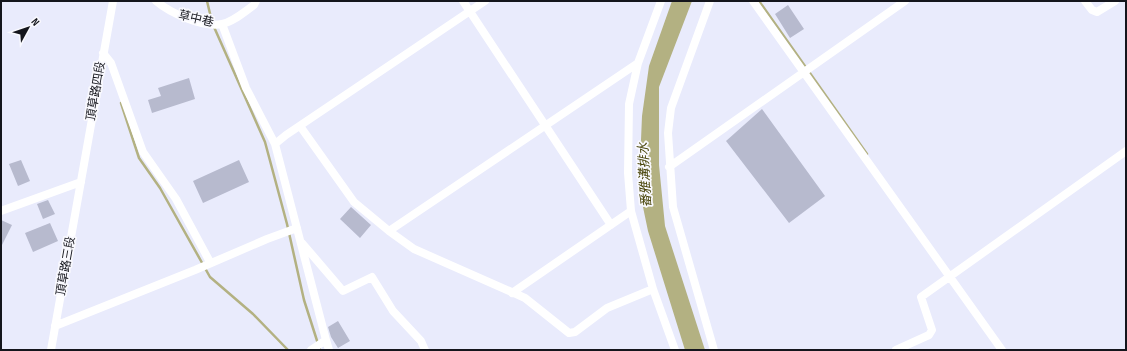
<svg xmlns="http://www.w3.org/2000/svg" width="1127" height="351" viewBox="0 0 1127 351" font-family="'Sofia Sans Condensed','Noto Sans TC',sans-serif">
<rect width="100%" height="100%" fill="#e9ebfc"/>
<path fill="#b3b182" d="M 672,1 L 692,1 L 659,87 L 659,165 L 665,226 L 705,350 L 685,350 L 648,231 L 639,188 L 642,116 L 649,66 Z"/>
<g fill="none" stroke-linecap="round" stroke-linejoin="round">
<path stroke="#b3b182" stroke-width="2.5" d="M 207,1 L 212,22
M 759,1 L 867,154
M 214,27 L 265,142 L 287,224 L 304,300 L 320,350
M 121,103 L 139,158 L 160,188 L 210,277 L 253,314 L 288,350"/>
</g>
<path fill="#b7bace" d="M 788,5 L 804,29 L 790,38 L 775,14 Z
M 189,78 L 195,99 L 152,113 L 148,100 L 161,96 L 158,88 Z
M 762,109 L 825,196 L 789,223 L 726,141 Z
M 21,160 L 30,181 L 18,186 L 9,164 Z
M 239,160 L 249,182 L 203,203 L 193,181 Z
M 48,200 L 55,214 L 43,219 L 37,204 Z
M 351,207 L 371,225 L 360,238 L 340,219 Z
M 1,220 L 12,225 L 1,247 Z
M 50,223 L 58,241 L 33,252 L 25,233 Z
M 338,321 L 350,341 L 338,348 L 331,337 L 328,327 Z"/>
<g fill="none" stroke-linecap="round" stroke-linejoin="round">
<path stroke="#fff" stroke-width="8" d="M 156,1 C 170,13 203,28 222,24 C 233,22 244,12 254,5 L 256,1
M 463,1 L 611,225
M 661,1 L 638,63 L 629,104 L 628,173 L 631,211 L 653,289 L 675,350
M 710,1 L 671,108 L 668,133 L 673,207 L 714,350
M 753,1 L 1002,350
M 1085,1 L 1092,10 L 1097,12 L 1115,1
M 222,24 L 246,88 L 275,144 L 326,340 L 311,350
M 103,53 L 111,63 L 143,152 L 176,199 L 210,262
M 300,126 L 354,202 L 389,231 L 414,249 L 525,298 L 569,333 L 575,332 L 607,308 L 653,289
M 275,144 L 286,135 L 485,1
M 669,167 L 905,1
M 1,211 L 81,182
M 389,231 L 638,63
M 302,243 L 343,291 L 372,277 L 393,311 L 421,341 L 425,350
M 512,293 L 631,211
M 55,326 L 195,270 L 267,239 L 297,228
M 326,340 L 329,350
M 51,350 L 113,1
M 896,350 L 929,335 L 932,330 L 921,297 L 1126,151"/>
</g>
<g text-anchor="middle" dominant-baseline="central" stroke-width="3.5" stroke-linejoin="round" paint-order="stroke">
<g font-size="12" fill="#14151c" stroke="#f9f9fe">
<text transform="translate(196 19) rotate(13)">草中巷</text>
<text transform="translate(96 91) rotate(-80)">頂草路四段</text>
<text transform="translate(66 266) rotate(-80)">頂草路三段</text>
</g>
<g font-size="13" font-style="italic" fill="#474308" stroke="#f9f9fe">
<text transform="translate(645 175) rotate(-93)">番雅溝排水</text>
</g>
</g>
<rect width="1127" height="351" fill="none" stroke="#14151c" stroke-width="4"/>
<g transform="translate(28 28) rotate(50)" stroke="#f9f9fe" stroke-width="3" paint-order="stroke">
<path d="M0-3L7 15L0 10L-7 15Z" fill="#14151c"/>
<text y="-6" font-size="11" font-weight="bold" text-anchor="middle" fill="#14151c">N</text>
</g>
</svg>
